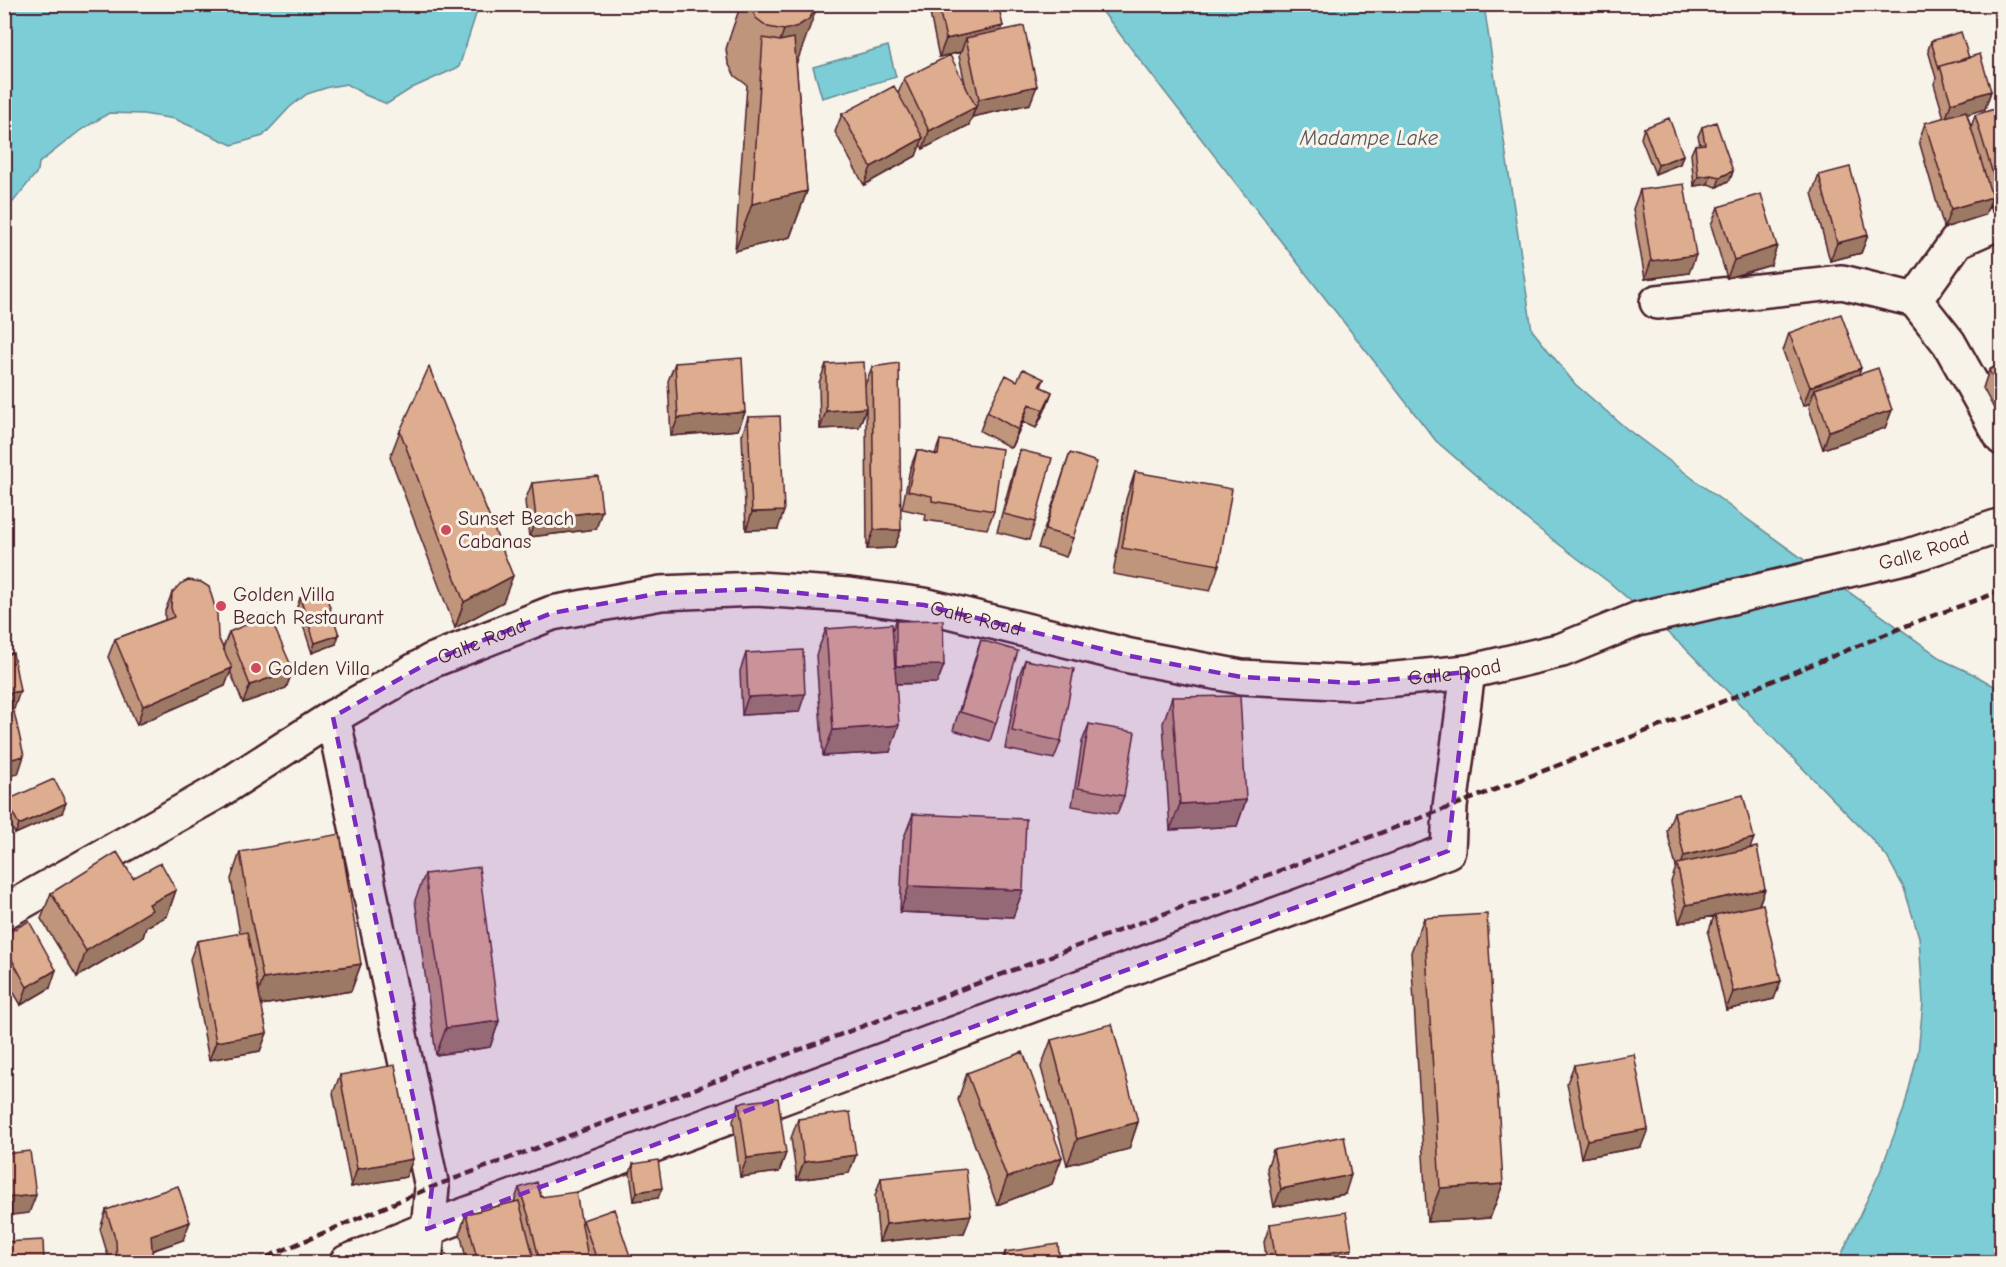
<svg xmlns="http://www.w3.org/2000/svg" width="2006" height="1267" viewBox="0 0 2006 1267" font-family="'Comic Neue',sans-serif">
<rect width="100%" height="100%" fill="#f7f3e8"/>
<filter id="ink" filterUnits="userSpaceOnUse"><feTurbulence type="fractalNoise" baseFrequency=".0167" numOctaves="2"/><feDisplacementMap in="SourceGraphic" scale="12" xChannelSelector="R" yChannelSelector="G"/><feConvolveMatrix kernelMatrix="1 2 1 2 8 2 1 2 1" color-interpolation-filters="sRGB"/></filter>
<g filter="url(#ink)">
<path fill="#7ccdd6" stroke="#688792" stroke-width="1.5" d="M 1119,4 L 1484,5 L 1532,330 L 1575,384 L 1627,429 L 1732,508 L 1945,661 L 1975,675 L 2001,690 L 2001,1262 L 1838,1262 L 1880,1172 L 1904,1109 L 1918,1053 L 1923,1003 L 1919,937 L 1904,888 L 1887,857 L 1869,836 L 1685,648 L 1610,583 L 1531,523 L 1436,441 L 1102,11 Z
M 4,5 L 5,4 L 479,5 L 459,67 L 412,88 L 387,104 L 365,95 L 347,84 L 329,87 L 307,94 L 290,107 L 263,136 L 232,145 L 175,119 L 143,114 L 109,113 L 81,130 L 39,163 L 38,171 L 5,212 Z
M 888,46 L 896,77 L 822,98 L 813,67 Z"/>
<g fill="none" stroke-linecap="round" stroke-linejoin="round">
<g stroke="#4a1f2b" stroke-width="38">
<path id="minor" d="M 2002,221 L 1957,241 L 1915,300 L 1949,343 L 2002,438
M 1657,302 L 1842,282 L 1915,300
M 333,717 L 432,1187 L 425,1262
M 347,1262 L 427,1229 L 1448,851 L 1450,807 L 1468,672"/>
</g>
<g stroke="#4a1f2b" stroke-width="38">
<g id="highway">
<path id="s1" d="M 4,912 L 217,792 L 333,717 L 431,661 L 552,613 L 661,593 L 757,589 L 849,595 L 924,605 L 1130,656 L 1241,677 L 1355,683 L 1468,672 L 1562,650 L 1638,619 L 1909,556 L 2002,525"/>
</g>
</g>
<use href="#minor" stroke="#f7f3e8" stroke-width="33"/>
<use href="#highway" stroke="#f7f3e8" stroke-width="33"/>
<path stroke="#4a1f2b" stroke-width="4.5" stroke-dasharray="9 4.5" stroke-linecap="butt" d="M 255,1262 L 432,1187 L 1450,807 L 1714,705 L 1918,621 L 2002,591"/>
</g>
<path fill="#bf957c" stroke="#4a1f2b" stroke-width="1.5" d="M 741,4 L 817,4 L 796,63 L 807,191 L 790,237 L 735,251 L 747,85 L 735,76 L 728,63 L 726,49 L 730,36 Z
M 928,4 L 998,4 L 1001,30 L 1030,104 L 972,117 L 972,116 L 969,125 L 923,149 L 920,144 L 916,156 L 864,185 L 835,132 L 842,114 L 898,94 L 904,78 L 966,88 L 959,56 L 961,52 L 939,57 Z
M 1931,41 L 1969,58 L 1991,91 L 1985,109 L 1967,114 L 1971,127 L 1975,115 L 2001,107 L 2001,210 L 1992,212 L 1990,203 L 1985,215 L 1944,228 L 1919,141 L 1925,123 L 1944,118 L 1934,84 L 1936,78 L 1928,50 Z
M 2001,92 L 2001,106 L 1999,98 Z
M 1702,127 L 1733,171 L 1730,180 L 1717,187 L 1708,184 L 1694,186 L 1691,154 L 1695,145 L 1700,144 L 1698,136 Z
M 1644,128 L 1683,155 L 1680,164 L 1655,174 L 1641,138 Z
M 1819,175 L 1868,235 L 1861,253 L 1830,261 L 1812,193 Z
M 1640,190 L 1689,273 L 1645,279 L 1633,209 Z
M 1718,207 L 1771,265 L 1727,278 L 1711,225 Z
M 1789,333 L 1859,374 L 1892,410 L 1885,428 L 1823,449 L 1809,408 L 1810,403 L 1803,406 L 1783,351 Z
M 675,363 L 745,412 L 738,430 L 671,436 L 668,381 Z
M 2001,363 L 2001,422 L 1983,388 L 1989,370 Z
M 826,364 L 865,385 L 872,367 L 901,530 L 894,548 L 867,549 L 866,409 L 859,427 L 820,429 L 819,383 Z
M 1044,379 L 1041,387 L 1052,392 L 1045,410 L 1036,428 L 1023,422 L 1011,448 L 980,431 L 987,412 L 1017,381 Z
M 748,417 L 778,529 L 746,530 L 742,435 Z
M 400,431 L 503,602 L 455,628 L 390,457 Z
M 940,440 L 994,511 L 987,529 L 925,520 L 926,514 L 902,509 L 910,469 L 917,450 L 935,454 Z
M 1020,450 L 1035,522 L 1029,540 L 997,532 L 1014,468 Z
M 1070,453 L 1073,538 L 1066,557 L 1038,548 Z
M 1135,472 L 1219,565 L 1210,591 L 1113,574 L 1126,499 Z
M 532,483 L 596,529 L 529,537 L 525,501 Z
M 172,593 L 218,637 L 223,648 L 229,632 L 293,670 L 286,688 L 243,703 L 230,671 L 225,686 L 137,725 L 108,657 L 115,639 L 165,620 L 165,611 Z
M 300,598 L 336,644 L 312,653 L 297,607 Z
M 896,621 L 944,665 L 937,683 L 896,684 L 890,752 L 823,756 L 816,655 L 826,629 L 893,629 Z
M 981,640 L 996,723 L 990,741 L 953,730 L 975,658 Z
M 746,653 L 799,712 L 742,715 L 740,671 Z
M 1025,660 L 1061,741 L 1054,759 L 1005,749 L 1018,678 Z
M 1172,697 L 1246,800 L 1237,826 L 1170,830 L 1163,723 Z
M 1089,724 L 1124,796 L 1117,814 L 1072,806 L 1082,742 Z
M 7,800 L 62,813 L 15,834 L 4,810 Z
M 1674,812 L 1750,848 L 1765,889 L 1759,905 L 1774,999 L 1726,1010 L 1708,933 L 1714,916 L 1679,923 L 1671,882 L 1676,867 L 1667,831 Z
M 913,814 L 1023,890 L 1013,917 L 900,912 L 903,840 Z
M 240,852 L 361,964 L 351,991 L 261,1005 L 267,1033 L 260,1051 L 209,1060 L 190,959 L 197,941 L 240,934 L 231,879 Z
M 425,874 L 499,1021 L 490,1047 L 436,1055 L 415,900 Z
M 133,878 L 176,890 L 167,916 L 146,927 L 143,937 L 77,977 L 41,919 L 51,893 Z
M 1424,918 L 1503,1184 L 1490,1218 L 1427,1222 L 1411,952 Z
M 4,935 L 50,988 L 21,1005 L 4,976 Z
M 1051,1040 L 1138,1122 L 1129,1149 L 1067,1165 L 1041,1067 Z
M 1574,1065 L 1641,1147 L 1581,1158 L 1567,1083 Z
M 967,1073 L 1062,1157 L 1052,1184 L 997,1205 L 958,1100 Z
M 340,1075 L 413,1159 L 406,1177 L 351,1187 L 333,1093 Z
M 739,1103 L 786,1153 L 779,1172 L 740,1177 L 733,1121 Z
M 798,1119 L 856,1155 L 849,1173 L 797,1180 L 791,1138 Z
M 1273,1150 L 1345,1194 L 1274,1207 L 1267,1168 Z
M 633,1164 L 658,1198 L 634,1201 L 630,1173 Z
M 881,1178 L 971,1215 L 964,1233 L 879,1242 L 875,1196 Z
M 519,1188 L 541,1197 L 582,1223 L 583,1220 L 628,1263 L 467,1263 L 460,1232 L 466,1214 L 514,1202 Z
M 106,1210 L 183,1240 L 152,1251 L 153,1263 L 110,1263 L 109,1259 L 100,1229 Z
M 1270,1224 L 1347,1263 L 1267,1263 L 1264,1242 Z
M 1005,1252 L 1060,1263 L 1001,1263 Z"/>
<path fill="#9b7965" stroke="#4a1f2b" stroke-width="1.5" d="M 817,7 L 796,65 L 763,88 L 784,30 Z
M 1003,26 L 996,44 L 966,38 L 961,52 L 939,57 L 946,39 Z
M 1037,86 L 1030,104 L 972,117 L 979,99 Z
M 1991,91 L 1985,109 L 1945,121 L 1951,103 Z
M 976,107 L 969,125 L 923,149 L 929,131 Z
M 923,138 L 916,156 L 864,185 L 871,167 Z
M 1683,155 L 1680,164 L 1655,174 L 1658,165 Z
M 1733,171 L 1730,180 L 1717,187 L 1720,177 Z
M 1711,175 L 1708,184 L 1694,186 L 1698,177 Z
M 807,191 L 790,237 L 735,251 L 752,204 Z
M 2001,193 L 2001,210 L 1992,212 L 1999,194 Z
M 1992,197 L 1985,215 L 1944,228 L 1951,209 Z
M 1868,235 L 1861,253 L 1830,261 L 1837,243 Z
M 1777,246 L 1771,265 L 1727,278 L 1734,260 Z
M 1696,255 L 1689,273 L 1645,279 L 1651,261 Z
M 1861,368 L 1854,387 L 1815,389 L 1810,403 L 1803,406 L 1810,387 Z
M 1052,392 L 1045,410 L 1036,428 L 1043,410 Z
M 1029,404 L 1023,422 L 1011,448 L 1018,430 Z
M 866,408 L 859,427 L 820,429 L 826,411 Z
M 1892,410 L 1885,428 L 1823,449 L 1829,431 Z
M 745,412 L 738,430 L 671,436 L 678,418 Z
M 602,511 L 596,529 L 529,537 L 536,519 Z
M 784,511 L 778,529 L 746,530 L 752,512 Z
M 874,530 L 901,530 L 894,548 L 867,549 Z
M 513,576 L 503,602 L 455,628 L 464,602 Z
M 339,635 L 336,644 L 312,653 L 315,643 Z
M 944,665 L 937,683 L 890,684 L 896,666 Z
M 232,668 L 225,686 L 137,725 L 143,706 Z
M 293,670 L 286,688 L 243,703 L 250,685 Z
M 20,691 L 14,709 L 4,711 L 4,694 Z
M 805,694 L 799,712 L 742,715 L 748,697 Z
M 899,725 L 890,752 L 823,756 L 833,730 Z
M 24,756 L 18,774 L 4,777 L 4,761 Z
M 1246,800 L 1237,826 L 1170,830 L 1180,804 Z
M 66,803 L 62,813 L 15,834 L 19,825 Z
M 1754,838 L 1747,856 L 1679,871 L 1684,856 Z
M 909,886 L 1023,890 L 1013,917 L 900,912 Z
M 1765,889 L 1758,907 L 1679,923 L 1686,905 Z
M 176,890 L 167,916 L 146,927 L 143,937 L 77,977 L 86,951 L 149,904 Z
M 361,964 L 351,991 L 254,1006 L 263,979 Z
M 56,970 L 50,988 L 21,1005 L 27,987 Z
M 1781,981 L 1774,999 L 1726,1010 L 1733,992 Z
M 499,1021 L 490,1047 L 436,1055 L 446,1028 Z
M 267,1033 L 260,1051 L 209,1060 L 216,1042 Z
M 1138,1122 L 1129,1149 L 1067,1165 L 1077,1139 Z
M 1648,1129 L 1641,1147 L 1581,1158 L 1587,1140 Z
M 786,1153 L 779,1172 L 740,1177 L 747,1158 Z
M 856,1155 L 849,1173 L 797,1180 L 804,1162 Z
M 1062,1157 L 1052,1184 L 997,1205 L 1007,1178 Z
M 413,1159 L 406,1177 L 351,1187 L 357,1169 Z
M 1351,1175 L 1345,1194 L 1274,1207 L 1281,1189 Z
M 1503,1184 L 1490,1218 L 1427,1222 L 1440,1188 Z
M 662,1188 L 658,1198 L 634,1201 L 637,1192 Z
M 36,1195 L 29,1213 L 4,1216 L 4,1198 Z
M 971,1215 L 964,1233 L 879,1242 L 886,1224 Z
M 190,1222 L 183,1240 L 145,1253 L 151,1235 Z
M 1352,1249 L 1347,1263 L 1275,1263 L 1276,1261 Z
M 630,1256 L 628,1263 L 611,1263 Z"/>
<path fill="#dead90" stroke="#4a1f2b" stroke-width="1.5" d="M 749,4 L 817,4 L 817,7 L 809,19 L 798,26 L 784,30 L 768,27 L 756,18 Z
M 938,4 L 998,4 L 1003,26 L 946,39 Z
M 1024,26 L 1037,86 L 979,99 L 966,38 Z
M 1961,32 L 1969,58 L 1940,66 L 1939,69 L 1931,41 Z
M 763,38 L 780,41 L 794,38 L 807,191 L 752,204 Z
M 1980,54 L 1991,91 L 1951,103 L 1940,66 Z
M 950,55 L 976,107 L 929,131 L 904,78 Z
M 894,86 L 923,138 L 871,167 L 842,114 Z
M 2001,107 L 2001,193 L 1999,194 L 1975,115 Z
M 1966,111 L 1992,197 L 1951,209 L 1925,123 Z
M 1669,118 L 1683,155 L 1658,165 L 1644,128 Z
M 1716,122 L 1733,171 L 1720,177 L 1711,175 L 1698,177 L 1695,145 L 1705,144 L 1702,127 Z
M 1850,167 L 1868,235 L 1837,243 L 1819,175 Z
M 1684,184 L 1696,255 L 1651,261 L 1640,190 Z
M 1761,194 L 1777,246 L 1734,260 L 1718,207 Z
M 1841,314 L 1861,368 L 1810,387 L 1789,333 Z
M 742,358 L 745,412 L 678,418 L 675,363 Z
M 864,362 L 866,408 L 826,411 L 826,364 Z
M 899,363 L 901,530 L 874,530 L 872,367 Z
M 2001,363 L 2001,392 L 1989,370 Z
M 429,367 L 513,576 L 464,602 L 400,431 Z
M 1878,368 L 1892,410 L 1829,431 L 1815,389 Z
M 1023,369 L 1044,379 L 1039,386 L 1052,392 L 1043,410 L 1029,404 L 1018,430 L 987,412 L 1006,375 L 1017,381 Z
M 780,416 L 784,511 L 752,512 L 748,417 Z
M 940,440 L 1002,449 L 994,511 L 932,501 L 932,496 L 908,491 L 917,450 L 938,455 Z
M 1020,450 L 1052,458 L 1035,522 L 1004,514 Z
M 1070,453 L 1097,462 L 1073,538 L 1045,530 Z
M 1135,472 L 1232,489 L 1219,565 L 1122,548 Z
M 598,476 L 602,511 L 536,519 L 532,483 Z
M 188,580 L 201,582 L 209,587 L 217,614 L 218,637 L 232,668 L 143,706 L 115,639 L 174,617 L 171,608 L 172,593 L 180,584 Z
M 324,589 L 339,635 L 315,643 L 300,598 Z
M 269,615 L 293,670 L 250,685 L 229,632 Z
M 943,620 L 944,665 L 896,666 L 896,621 Z
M 892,624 L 899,725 L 833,730 L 826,629 Z
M 981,640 L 1018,651 L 996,723 L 960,712 Z
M 803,650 L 805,694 L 748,697 L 746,653 Z
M 13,653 L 20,691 L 4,694 L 4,655 Z
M 1025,660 L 1074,669 L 1061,741 L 1012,731 Z
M 1240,696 L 1246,800 L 1180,804 L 1172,697 Z
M 14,712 L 24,756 L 4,761 L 4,714 Z
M 1089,724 L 1135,732 L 1124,796 L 1078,788 Z
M 54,779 L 66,803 L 19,825 L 7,800 Z
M 1743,795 L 1754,838 L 1684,856 L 1674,812 Z
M 913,814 L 1026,819 L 1023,890 L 909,886 Z
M 340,834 L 361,964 L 263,979 L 252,923 L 240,852 Z
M 1757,847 L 1765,889 L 1686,905 L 1677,864 Z
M 117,852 L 133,878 L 161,863 L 176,890 L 149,904 L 152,910 L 86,951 L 51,893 Z
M 479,867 L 499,1021 L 446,1028 L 425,874 Z
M 1763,904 L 1781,981 L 1733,992 L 1715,915 Z
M 1487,914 L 1503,1184 L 1440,1188 L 1424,918 Z
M 29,921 L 56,970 L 27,987 L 4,945 L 4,935 Z
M 247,932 L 267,1033 L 216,1042 L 197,941 Z
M 1112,1024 L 1138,1122 L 1077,1139 L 1051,1040 Z
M 1023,1052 L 1062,1157 L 1007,1178 L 967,1073 Z
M 1634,1054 L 1648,1129 L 1587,1140 L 1574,1065 Z
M 395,1065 L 413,1159 L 357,1169 L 340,1075 Z
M 778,1098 L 786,1153 L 747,1158 L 739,1103 Z
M 850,1112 L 856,1155 L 804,1162 L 798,1119 Z
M 1344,1136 L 1351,1175 L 1281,1189 L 1273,1150 Z
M 30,1151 L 36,1195 L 4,1198 L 4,1154 Z
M 658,1160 L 662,1188 L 637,1192 L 633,1164 Z
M 966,1169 L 971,1215 L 886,1224 L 881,1178 Z
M 537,1182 L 541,1197 L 576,1192 L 589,1263 L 540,1263 L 529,1217 L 519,1188 Z
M 178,1186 L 190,1222 L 151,1235 L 153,1263 L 117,1263 L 116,1241 L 106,1210 Z
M 519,1201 L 535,1263 L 478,1263 L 466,1214 Z
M 614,1209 L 630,1256 L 611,1263 L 598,1263 L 583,1220 Z
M 1346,1212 L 1352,1249 L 1276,1261 L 1270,1224 Z
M 43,1240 L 44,1263 L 4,1263 L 4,1242 Z
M 1058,1244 L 1060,1263 L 1006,1263 L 1005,1252 Z"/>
</g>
<path fill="#7b2cbf" fill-opacity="0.2" stroke="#7b2cbf" stroke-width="4.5" stroke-dasharray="12 8" stroke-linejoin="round" d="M 757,589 L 924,605 L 1130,656 L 1241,677 L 1355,683 L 1468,672 L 1448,851 L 427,1229 L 432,1187 L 333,717 L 431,661 L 552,613 L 661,593 Z"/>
<g fill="#d1495b" stroke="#f7f3e8" stroke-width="2">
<circle cx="446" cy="530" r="6"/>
<circle cx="221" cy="606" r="6"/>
<circle cx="256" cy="668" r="6"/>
</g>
<g text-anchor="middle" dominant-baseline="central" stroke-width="6" stroke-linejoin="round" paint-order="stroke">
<g font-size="20" fill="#4a1f2b" stroke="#f7f3e8" text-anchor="start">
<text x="458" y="518">Sunset Beach<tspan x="458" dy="23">Cabanas</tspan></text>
<text x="233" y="594">Golden Villa<tspan x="233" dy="23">Beach Restaurant</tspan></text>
<text x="268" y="668">Golden Villa</text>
</g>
<g font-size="20" fill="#4a1f2b" stroke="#f7f3e8">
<text stroke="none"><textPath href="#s1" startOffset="2026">Galle Road</textPath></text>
<text stroke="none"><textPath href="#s1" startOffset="1054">Galle Road</textPath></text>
<text stroke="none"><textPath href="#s1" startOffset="550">Galle Road</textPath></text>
<text stroke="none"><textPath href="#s1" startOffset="1540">Galle Road</textPath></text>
</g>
<g font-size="21" font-style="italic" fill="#59535e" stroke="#f7f3e8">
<text x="1369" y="138">Madampe Lake</text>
</g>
</g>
<rect width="2006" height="1267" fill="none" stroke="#f7f3e8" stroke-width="24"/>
<rect x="12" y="12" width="1982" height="1243" fill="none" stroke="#4a1f2b" stroke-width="2" filter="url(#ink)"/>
</svg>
